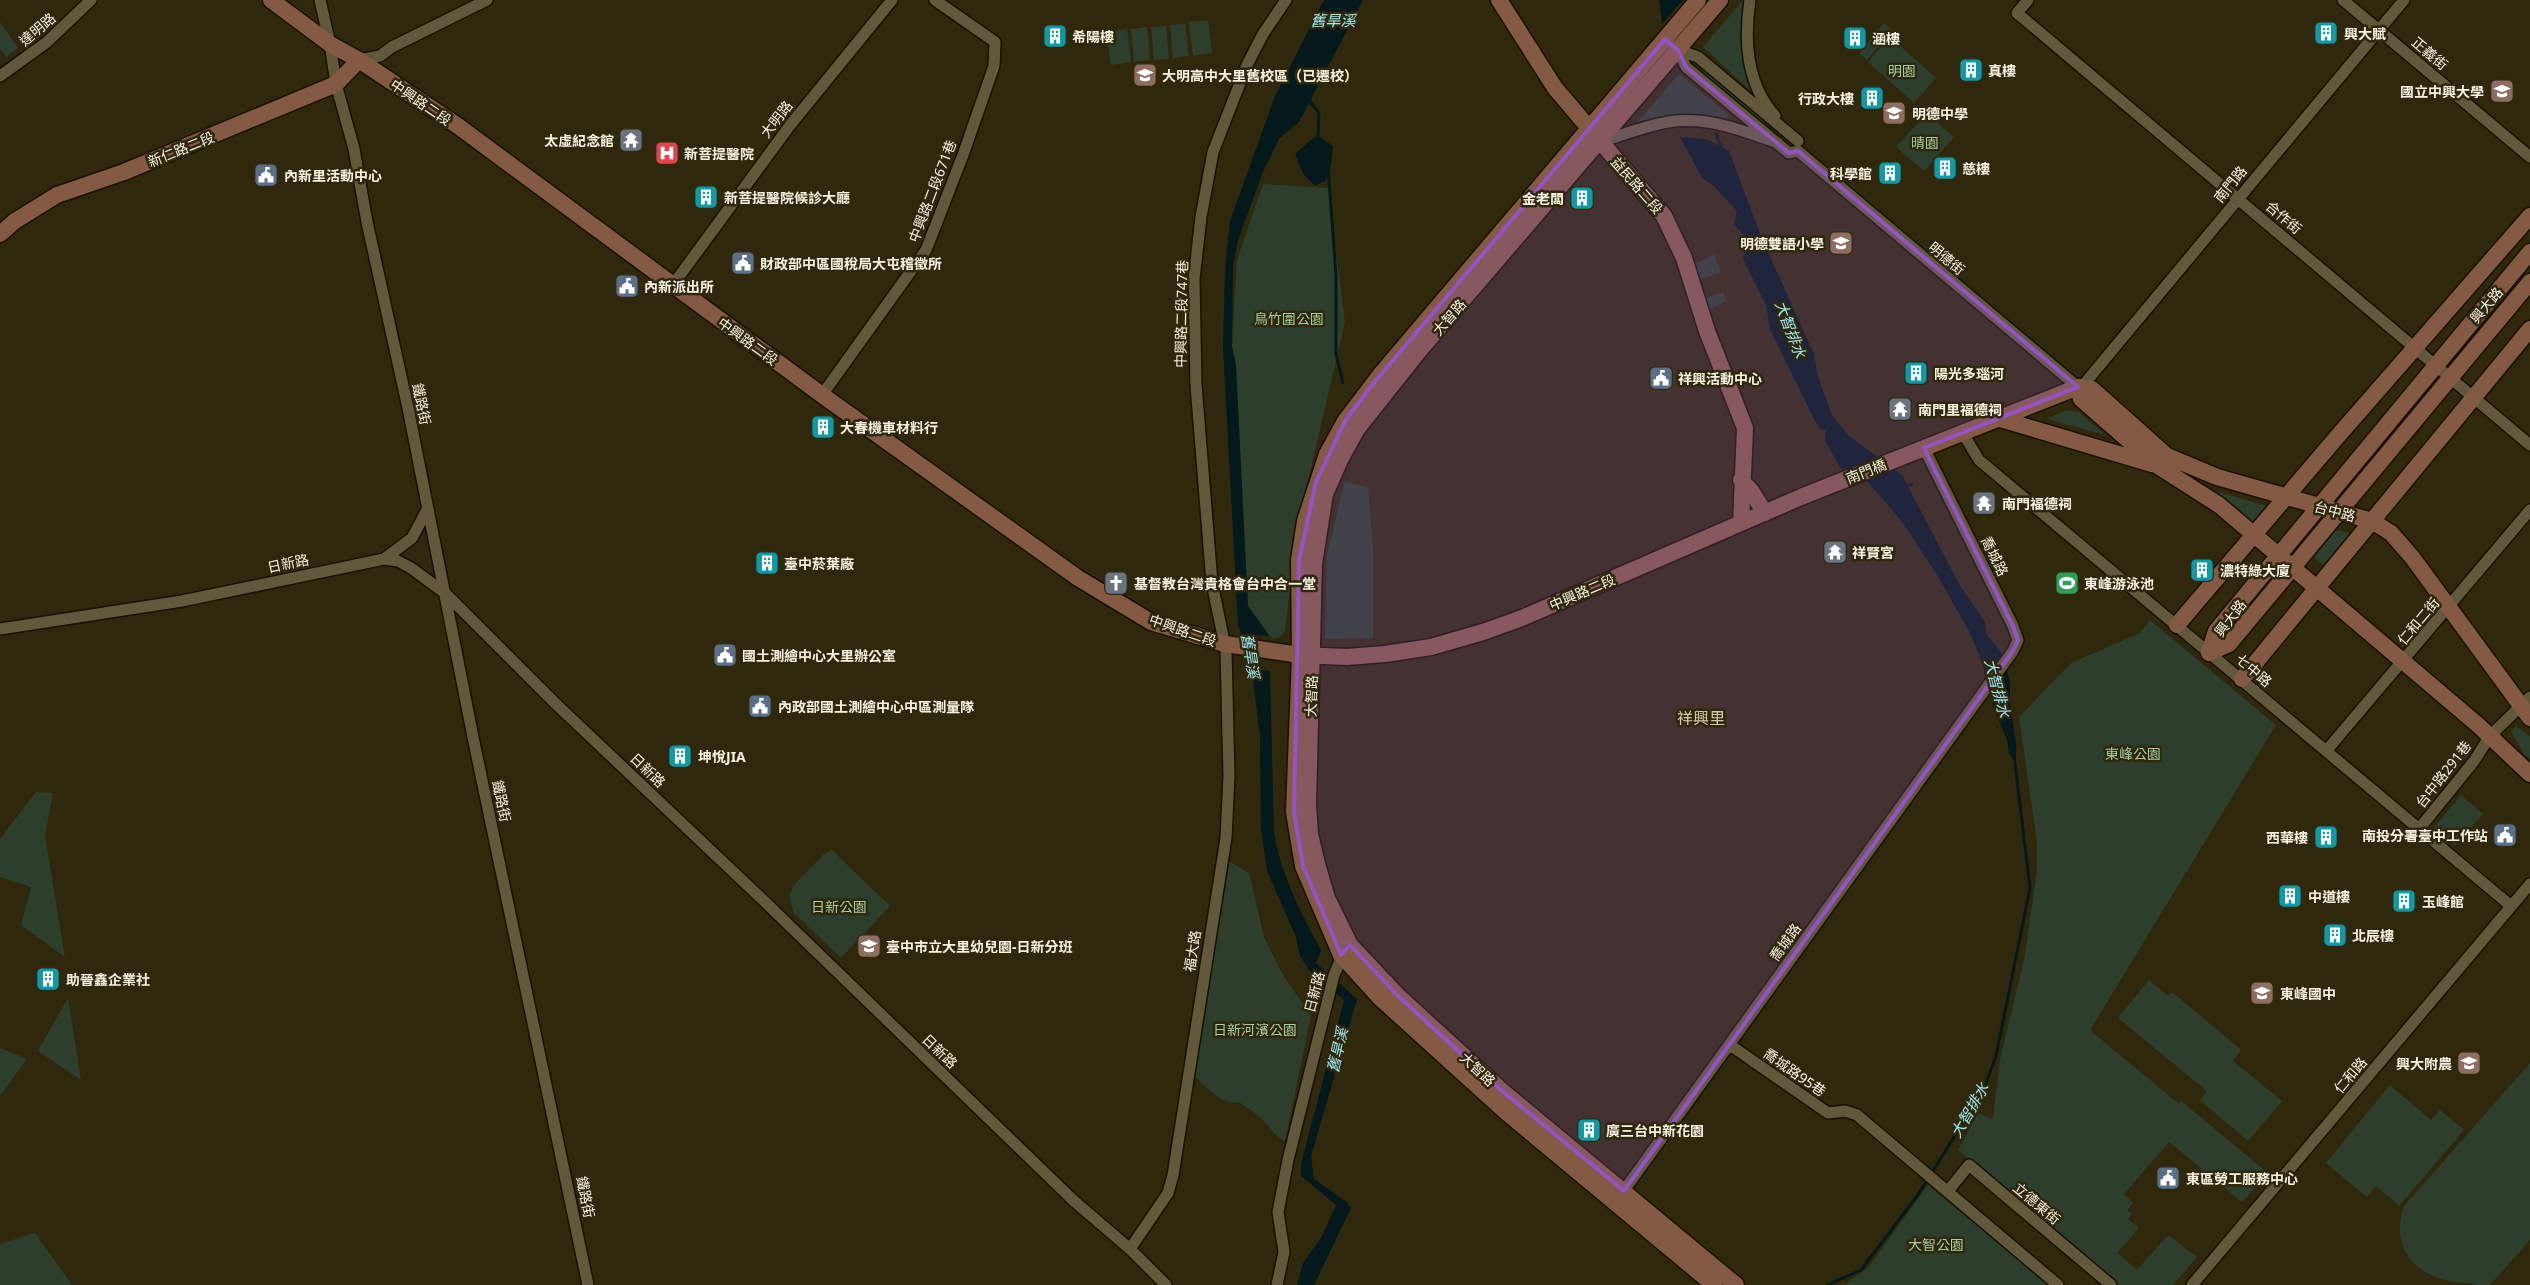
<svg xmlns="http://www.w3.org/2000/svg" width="2530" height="1285" viewBox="0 0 2530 1285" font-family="'Noto Sans','Noto Sans TC',sans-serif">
<rect width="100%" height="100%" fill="#30280c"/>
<path fill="#2e3e2c" d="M 1743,0 L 1743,52 L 1753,93 L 1703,47 Z
M 1208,20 L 1212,53 L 1193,56 L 1189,22 Z
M 0,22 L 18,48 L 6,57 L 0,48 Z
M 1884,23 L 1892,30 L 1867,60 L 1859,53 Z
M 1185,24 L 1189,56 L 1173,58 L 1170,25 Z
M 1166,26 L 1169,59 L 1154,60 L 1151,27 Z
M 1147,27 L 1150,60 L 1134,62 L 1131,29 Z
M 1127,29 L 1131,62 L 1111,65 L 1107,32 Z
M 1890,37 L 1936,78 L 1914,103 L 1868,62 Z
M 1707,68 L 1767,119 L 1760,126 L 1700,76 Z
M 1679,74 L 1729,115 L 1727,119 C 1692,114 1670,114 1636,124 Z
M 1927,113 L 1954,137 L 1924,171 L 1896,147 Z
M 1263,184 L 1328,188 L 1345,322 L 1297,528 L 1285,631 L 1280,637 L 1270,639 L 1252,624 L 1244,590 L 1232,346 L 1237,260 Z
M 1714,254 L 1721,272 L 1696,281 L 1691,266 Z
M 1724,292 L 1726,301 L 1706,311 L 1702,299 Z
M 2066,410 L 2079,412 L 2105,435 L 2047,419 Z
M 1345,481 L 1368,488 L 1373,546 L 1373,638 L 1325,639 L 1327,555 Z
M 2211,490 L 2270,507 L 2255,525 Z
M 2336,530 L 2350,533 L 2324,565 L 2314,557 Z
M 2150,620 L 2276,725 L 2090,1030 L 2178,1103 L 2181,1101 L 2268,1173 L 2242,1202 L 2169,1142 L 2124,1194 L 2133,1203 L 2127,1210 L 2132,1214 L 2128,1219 L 2139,1228 L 2117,1253 L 2137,1270 L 2168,1235 L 2197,1257 L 2173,1285 L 2117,1285 L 1958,1150 L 1978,1113 L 1993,1119 L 2000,1060 L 2025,955 L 2037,872 L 2037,842 L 2019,717 L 2071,663 L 2140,633 Z
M 2516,726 L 2530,736 L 2530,759 L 2524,754 L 2511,731 Z
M 36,792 L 53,793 L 45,836 L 65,957 L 21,925 L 31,887 L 0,877 L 0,839 Z
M 2461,795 L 2483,814 L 2455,846 L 2434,828 Z
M 832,850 L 890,906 L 841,958 L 794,913 L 789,896 L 794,885 L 823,855 Z
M 1227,860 L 1249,873 L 1264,937 L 1283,975 L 1311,1016 L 1285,1141 C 1271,1134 1274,1130 1265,1122 C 1257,1114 1248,1108 1239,1102 C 1223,1107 1206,1086 1194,1076 Z
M 2149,980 L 2168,996 L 2172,992 L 2241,1050 L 2233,1061 L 2282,1101 L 2248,1141 L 2200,1100 L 2207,1091 L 2118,1018 Z
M 68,998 L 81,1080 L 38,1051 Z
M 0,1048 L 27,1059 L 0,1096 Z
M 2530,1063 L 2530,1240 L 2490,1285 L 2473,1285 L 2475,1283 C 2424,1285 2387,1254 2404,1206 Z
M 2390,1085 L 2431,1120 L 2440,1110 L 2464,1130 L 2399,1206 L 2376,1186 L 2367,1197 L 2326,1163 Z
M 1928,1185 L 2048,1285 L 1844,1285 L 1868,1268 Z
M 34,1233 L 35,1233 L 72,1285 L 0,1285 L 0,1244 Z"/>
<path fill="#03191c" d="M 1324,0 L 1363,0 L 1299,122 L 1279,139 L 1263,172 L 1238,240 L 1233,266 L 1232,346 L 1236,365 L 1248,606 L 1269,635 L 1274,832 C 1281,875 1300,911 1321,950 L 1316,963 L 1357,999 L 1311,1156 L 1314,1179 L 1347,1202 L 1351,1208 L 1314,1285 L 1297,1285 L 1303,1263 L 1321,1238 L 1336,1205 L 1301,1176 L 1301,1164 L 1344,1000 L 1309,970 L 1300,956 L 1296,937 L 1267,871 L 1261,828 L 1260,736 L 1251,665 L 1238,625 L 1223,347 L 1225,268 L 1230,221 L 1275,96 Z
M 1659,0 L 1683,0 L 1662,24 Z
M 1317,135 L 1333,146 L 1331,165 L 1325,181 L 1315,186 L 1303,174 L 1295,154 Z
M 1680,137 L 1706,139 L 1729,151 L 1762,239 L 1814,354 L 1818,377 L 1832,415 L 1849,436 L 1902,475 L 1959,584 L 1985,622 L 1987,635 L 2002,654 L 2010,681 L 2010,702 L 2016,745 L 2016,765 L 2009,753 L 2007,740 L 1993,706 L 1982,662 L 1969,631 L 1937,575 L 1903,523 L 1868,482 L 1840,468 L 1825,440 L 1826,430 L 1820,429 L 1813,417 L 1770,329 L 1766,305 L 1744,261 L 1743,256 L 1750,247 L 1746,238 L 1734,224 L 1737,211 L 1714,186 L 1703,179 Z"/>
<path fill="#30280c" d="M 1242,634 L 1271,636 L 1271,671 L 1249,669 L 1241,644 Z"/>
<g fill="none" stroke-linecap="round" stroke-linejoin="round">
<path stroke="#03191c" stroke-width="3" d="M 1308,99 L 1319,113 L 1318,139
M 1716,134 L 1722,150
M 1328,167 L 1336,275 L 1336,354 L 1343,383
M 1903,487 L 1912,484
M 1827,1285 L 1861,1270 L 1917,1196 L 1983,1091 L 1996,1056 L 2030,888 L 2015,763"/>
<g stroke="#181000" stroke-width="14">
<path id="street" d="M 320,0 L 330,44 L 336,84 L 354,149 L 367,222 L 408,408 L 474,742 L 588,1285
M 1750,0 C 1744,40 1746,84 1775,116
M 2028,0 L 2017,13 L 2530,445
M 2343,0 L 2530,157
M 1673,46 L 1678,50 L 1698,57 L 1798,141
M 1678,50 L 1686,67 L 1789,153 L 1798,151
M 359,60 L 380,56 L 392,47 L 487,0
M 0,76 L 47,42 L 91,0
M 1600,142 C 1622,135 1645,126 1668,122 C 1706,116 1742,130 1778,143
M 1798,151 L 2078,387 L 2085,383 L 2404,0
M 672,286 L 791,124 L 892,0
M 822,395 L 926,250 L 963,155 L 994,66 L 995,42 L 935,0
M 1962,432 L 1979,460 L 2511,906
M 384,559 L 412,538 L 428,508
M 0,629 L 182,601 L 384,559 L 398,561 L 411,568 L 445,593 L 556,704 L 763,900 L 1074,1201 L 1130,1249 L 1166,1285
M 2327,750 L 2530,510
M 2419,829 L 2474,761 L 2490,736 L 2530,697
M 1730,1045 L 1828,1113 L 1845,1111 L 1857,1115 L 2058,1285
M 1948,1191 L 1969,1165 L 2111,1285
M 1620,1196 L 2013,651 L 2018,640 L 2013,626 L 1924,448
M 1130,1249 L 1168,1193 L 1173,1175 L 1226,838 L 1229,776 L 1226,651 L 1212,583 L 1196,385 L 1194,279 L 1201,217 L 1213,152 L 1247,65 L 1263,34 L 1286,0
M 1277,1285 L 1284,1252 L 1278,1212 L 1288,1160 L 1334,975 L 1344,952
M 2192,1285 L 2530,884"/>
</g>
<g stroke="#181000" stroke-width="19">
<path id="secondary" d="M 271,0 L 330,44 L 359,60 L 458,126 L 822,395 L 1078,578 L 1151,622 L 1225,644 L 1300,655 L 1347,657 L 1385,654 L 1431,647 L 1483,632 L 1522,618 L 1801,497 L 2078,387 L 2092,389 L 2167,456 L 2217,477 L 2372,521 L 2391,533 L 2412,557 L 2530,718
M 1499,0 L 1555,88 L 1664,216 L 1684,258 L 1707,331 L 1745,428 L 1741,523
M 1698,0 L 1380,375 L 1345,421 L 1327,454 L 1305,521 L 1299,560 L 1300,655 L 1294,812 L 1303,866 L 1341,955 L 1379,997 L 1506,1112 L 1714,1285
M 1720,0 L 1418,352 L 1357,429 L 1340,460 L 1325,494 L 1314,564 L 1308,804 L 1310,834 L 1317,864 L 1327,898 L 1350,945 L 1398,996 L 1502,1091 L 1736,1285
M 0,234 L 15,221 L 57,195 L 124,172 L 336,84 L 359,60
M 2078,387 L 2081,399 L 2158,466 L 2219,505 L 2478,725 L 2530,774
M 1997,418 L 2152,464
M 1741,480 L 1752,492 L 1765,513
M 2177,625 L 2337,437 L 2530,216
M 2209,653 L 2216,631 L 2530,252
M 2209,653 L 2229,644 L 2530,282
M 2242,679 L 2530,329"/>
</g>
<use href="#street" stroke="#62593c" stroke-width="11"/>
<use href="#secondary" stroke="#845a45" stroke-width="16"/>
</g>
<path fill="#9453c6" fill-opacity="0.2" stroke="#9453c6" stroke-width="4" stroke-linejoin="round" d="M 1665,39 L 1678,50 L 1686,67 L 1789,153 L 1798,151 L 2078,387 L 1924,448 L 2013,626 L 2018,640 L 2013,651 L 1624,1191 L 1502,1091 L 1398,996 L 1350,945 L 1341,955 L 1303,866 L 1294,812 L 1299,560 L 1316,482 L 1345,421 L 1372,385 Z"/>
<defs>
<g id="building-square" transform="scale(1.25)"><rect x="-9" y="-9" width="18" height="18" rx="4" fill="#0f9aa8" stroke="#30280c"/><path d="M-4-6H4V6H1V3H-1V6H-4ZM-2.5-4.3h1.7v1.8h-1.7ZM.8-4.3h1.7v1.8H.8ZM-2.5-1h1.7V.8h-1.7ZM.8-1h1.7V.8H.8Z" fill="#fff"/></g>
<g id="school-square" transform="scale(1.25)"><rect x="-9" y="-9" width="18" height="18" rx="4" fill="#8d6e63" stroke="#30280c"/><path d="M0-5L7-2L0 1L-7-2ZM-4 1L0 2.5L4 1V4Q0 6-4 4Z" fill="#fff"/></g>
<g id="university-square" transform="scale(1.25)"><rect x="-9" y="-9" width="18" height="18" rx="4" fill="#8d6e63" stroke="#30280c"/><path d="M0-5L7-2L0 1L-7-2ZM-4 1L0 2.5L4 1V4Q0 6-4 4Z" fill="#fff"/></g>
<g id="temple-square" transform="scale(1.25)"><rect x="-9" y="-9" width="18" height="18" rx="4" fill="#6b7280" stroke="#30280c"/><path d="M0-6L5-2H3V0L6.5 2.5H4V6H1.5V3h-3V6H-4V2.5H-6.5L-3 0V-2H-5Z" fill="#fff"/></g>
<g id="hospital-square" transform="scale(1.25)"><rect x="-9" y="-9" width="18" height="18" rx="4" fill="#e0444e" stroke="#30280c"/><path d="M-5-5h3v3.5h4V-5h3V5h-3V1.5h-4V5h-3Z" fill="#fff"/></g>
<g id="civic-square" transform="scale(1.25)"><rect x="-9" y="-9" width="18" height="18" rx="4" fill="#5c6f8a" stroke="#30280c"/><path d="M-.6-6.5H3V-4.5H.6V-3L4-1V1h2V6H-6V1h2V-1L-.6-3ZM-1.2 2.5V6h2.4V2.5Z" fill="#fff"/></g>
<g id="church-square" transform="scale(1.25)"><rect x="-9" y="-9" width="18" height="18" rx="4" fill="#6b7280" stroke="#30280c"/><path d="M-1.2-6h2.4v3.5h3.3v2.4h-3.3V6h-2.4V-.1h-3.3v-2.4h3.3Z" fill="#fff"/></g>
<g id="stadium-square" transform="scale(1.25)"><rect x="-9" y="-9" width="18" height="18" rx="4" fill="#2e9e5b" stroke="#30280c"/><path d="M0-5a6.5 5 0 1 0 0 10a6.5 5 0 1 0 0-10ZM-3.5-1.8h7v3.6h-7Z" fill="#fff"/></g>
</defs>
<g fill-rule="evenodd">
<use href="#building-square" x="2326" y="33"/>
<use href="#building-square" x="1055" y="36"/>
<use href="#building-square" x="1855" y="38"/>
<use href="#building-square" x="1971" y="70"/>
<use href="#school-square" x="1145" y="75"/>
<use href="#university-square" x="2502" y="91"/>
<use href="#building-square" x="1872" y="98"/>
<use href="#school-square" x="1894" y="113"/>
<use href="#temple-square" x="631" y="140"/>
<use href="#hospital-square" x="667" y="153"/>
<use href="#building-square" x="1945" y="168"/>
<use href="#building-square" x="1890" y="173"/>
<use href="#civic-square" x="266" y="175"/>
<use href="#building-square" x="706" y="197"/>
<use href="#building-square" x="1582" y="198"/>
<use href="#school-square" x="1841" y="243"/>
<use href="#civic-square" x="743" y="263"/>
<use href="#civic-square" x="627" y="286"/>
<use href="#building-square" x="1916" y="373"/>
<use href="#civic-square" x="1661" y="378"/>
<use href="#temple-square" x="1900" y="409"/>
<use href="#building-square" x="823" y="427"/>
<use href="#temple-square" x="1984" y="503"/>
<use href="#temple-square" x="1835" y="552"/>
<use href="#building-square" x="767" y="563"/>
<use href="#building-square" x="2202" y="570"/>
<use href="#church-square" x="1116" y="583"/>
<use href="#stadium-square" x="2067" y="583"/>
<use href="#civic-square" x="725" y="655"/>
<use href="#civic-square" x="760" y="706"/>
<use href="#building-square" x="680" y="756"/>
<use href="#civic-square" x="2505" y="835"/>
<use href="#building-square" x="2326" y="837"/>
<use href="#building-square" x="2290" y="896"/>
<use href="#building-square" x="2404" y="901"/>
<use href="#building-square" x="2335" y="935"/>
<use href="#school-square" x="869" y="946"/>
<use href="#building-square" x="48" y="979"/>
<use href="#school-square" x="2262" y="993"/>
<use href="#school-square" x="2469" y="1063"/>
<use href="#building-square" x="1589" y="1130"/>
<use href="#civic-square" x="2168" y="1178"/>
</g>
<g text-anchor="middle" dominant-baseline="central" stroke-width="5" stroke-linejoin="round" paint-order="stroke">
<g font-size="14" fill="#f6f1e1" stroke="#30280c">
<text transform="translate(37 29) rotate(-40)">達明路</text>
<text transform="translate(2430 53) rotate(40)">正義街</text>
<text transform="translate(421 102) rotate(34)">中興路二段</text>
<text transform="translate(776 119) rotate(-52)">大明路</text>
<text transform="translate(181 149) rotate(-22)">新仁路二段</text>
<text transform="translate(2230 184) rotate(-51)">南門路</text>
<text transform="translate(1637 185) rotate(49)">益民路二段</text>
<text transform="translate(932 191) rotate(-69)">中興路二段671巷</text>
<text transform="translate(2284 217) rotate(40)">合作街</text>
<text transform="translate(1947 258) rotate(40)">明德街</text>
<text transform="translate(2486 305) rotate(-50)">興大路</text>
<text transform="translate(1181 314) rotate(-89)">中興路二段747巷</text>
<text transform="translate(1449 317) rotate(-49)">大智路</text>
<text transform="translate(748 341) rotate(36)">中興路二段</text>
<text transform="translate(422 404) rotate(78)">鐵路街</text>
<text transform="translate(1866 471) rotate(-22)">南門橋</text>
<text transform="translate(2335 511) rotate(15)">台中路</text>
<text transform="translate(1995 556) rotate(64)">喬城路</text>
<text transform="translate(288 563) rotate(-12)">日新路</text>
<text transform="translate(1582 592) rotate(-23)">中興路二段</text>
<text transform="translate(2230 618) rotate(-53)">興大路</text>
<text transform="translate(2418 621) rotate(-50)">仁和二街</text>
<text transform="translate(1183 630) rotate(19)">中興路二段</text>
<text transform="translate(2254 670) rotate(40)">七中路</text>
<text transform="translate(1311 696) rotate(-88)">大智路</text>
<text transform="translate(648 770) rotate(44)">日新路</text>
<text transform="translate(2443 774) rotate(-52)">台中路291巷</text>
<text transform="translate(502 801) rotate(78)">鐵路街</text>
<text transform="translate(1785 942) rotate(-54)">喬城路</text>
<text transform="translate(1192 951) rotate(-81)">福大路</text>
<text transform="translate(1314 992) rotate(-75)">日新路</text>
<text transform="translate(940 1051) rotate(44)">日新路</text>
<text transform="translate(1478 1069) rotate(43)">大智路</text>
<text transform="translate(1795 1072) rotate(35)">喬城路95巷</text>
<text transform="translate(2350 1075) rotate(-50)">仁和路</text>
<text transform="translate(586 1197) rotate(79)">鐵路街</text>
<text transform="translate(2037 1203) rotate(40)">立德東街</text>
</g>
<g font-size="14" font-weight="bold" fill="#f6f1e1" stroke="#30280c" text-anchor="start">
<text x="2344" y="33">興大賦</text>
<text x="1072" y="36">希陽樓</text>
<text x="1872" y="38">涵樓</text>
<text x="1988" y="70">真樓</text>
<text x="1162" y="75">大明高中大里舊校區（已遷校）</text>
<text x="2484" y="91" text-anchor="end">國立中興大學</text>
<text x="1854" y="98" text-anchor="end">行政大樓</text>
<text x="1912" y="113">明德中學</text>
<text x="614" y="140" text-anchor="end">太虛紀念館</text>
<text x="684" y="153">新菩提醫院</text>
<text x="1962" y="168">慈樓</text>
<text x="1872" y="173" text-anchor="end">科學館</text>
<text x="284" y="175">內新里活動中心</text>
<text x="724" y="197">新菩提醫院候診大廳</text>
<text x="1564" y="198" text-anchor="end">金老闆</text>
<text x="1824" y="243" text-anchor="end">明德雙語小學</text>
<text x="760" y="263">財政部中區國稅局大屯稽徵所</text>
<text x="644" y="286">內新派出所</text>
<text x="1934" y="373">陽光多瑙河</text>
<text x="1678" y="378">祥興活動中心</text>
<text x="1918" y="409">南門里福德祠</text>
<text x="840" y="427">大春機車材料行</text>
<text x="2002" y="503">南門福德祠</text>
<text x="1852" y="552">祥賢宮</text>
<text x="784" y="563">臺中菸葉廠</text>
<text x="2220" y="570">濃特綠大廈</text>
<text x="1134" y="583">基督教台灣貴格會台中合一堂</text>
<text x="2084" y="583">東峰游泳池</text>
<text x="742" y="655">國土測繪中心大里辦公室</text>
<text x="778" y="706">內政部國土測繪中心中區測量隊</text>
<text x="698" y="756">坤悅JIA</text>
<text x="2488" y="835" text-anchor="end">南投分署臺中工作站</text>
<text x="2308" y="837" text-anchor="end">西華樓</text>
<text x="2308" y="896">中道樓</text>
<text x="2422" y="901">玉峰館</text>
<text x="2352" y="935">北辰樓</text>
<text x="886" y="946">臺中市立大里幼兒園-日新分班</text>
<text x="66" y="979">助晉鑫企業社</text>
<text x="2280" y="993">東峰國中</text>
<text x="2452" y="1063" text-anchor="end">興大附農</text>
<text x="1606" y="1130">廣三台中新花園</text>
<text x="2186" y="1178">東區勞工服務中心</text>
</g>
<g font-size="14" fill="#a4cfa0" stroke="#30280c">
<text x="1902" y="70">明園</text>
<text x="1925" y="142">晴園</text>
<text x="1289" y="318">鳥竹圍公園</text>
<text x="2133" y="753">東峰公園</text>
<text x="839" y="906">日新公園</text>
<text x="1255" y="1029">日新河濱公園</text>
<text x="1936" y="1244">大智公園</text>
</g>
<g font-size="15" font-style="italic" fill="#9cecf8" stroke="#30280c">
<text x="1333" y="20">舊旱溪</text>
<text transform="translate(1791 329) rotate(69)">大智排水</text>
<text transform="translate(1251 656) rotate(81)">舊旱溪</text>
<text transform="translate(1998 688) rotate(75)">大智排水</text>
<text transform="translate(1337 1050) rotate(-77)">舊旱溪</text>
<text transform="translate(1969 1110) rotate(-60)">大智排水</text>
</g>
<g font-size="16" fill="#d5cbab" stroke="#30280c">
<text x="1701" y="718">祥興里</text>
</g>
</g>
</svg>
